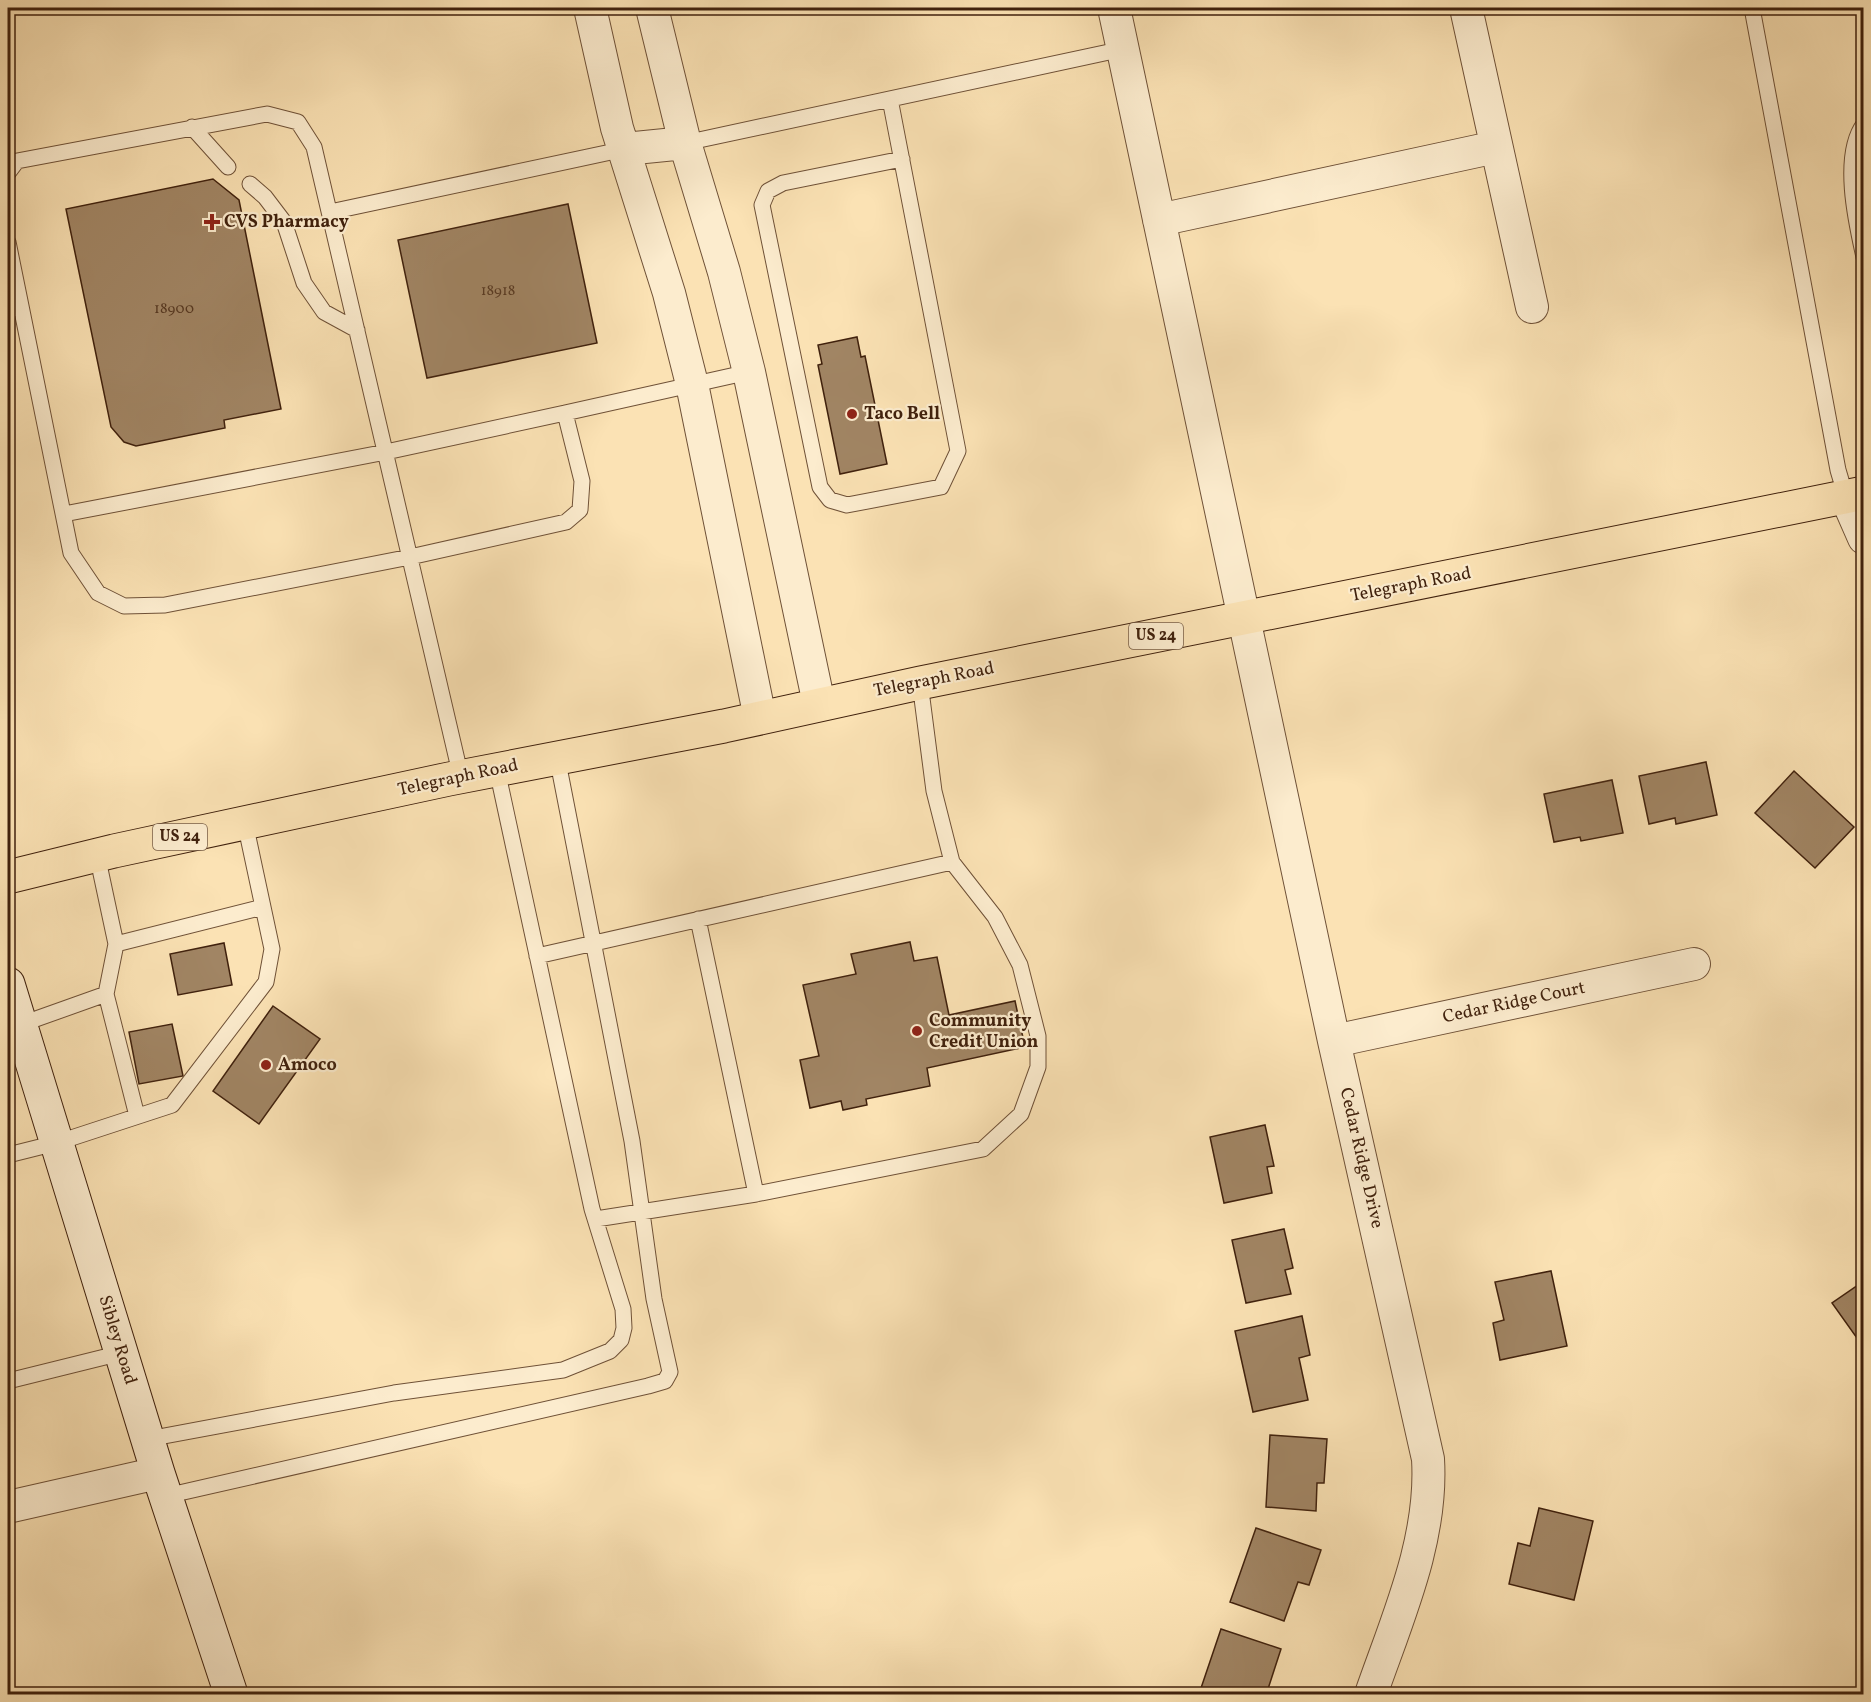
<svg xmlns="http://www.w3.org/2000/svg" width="1871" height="1702" viewBox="0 0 1871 1702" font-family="Vollkorn,serif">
<rect width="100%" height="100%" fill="#fbe2b4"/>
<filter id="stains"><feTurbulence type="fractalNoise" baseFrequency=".00333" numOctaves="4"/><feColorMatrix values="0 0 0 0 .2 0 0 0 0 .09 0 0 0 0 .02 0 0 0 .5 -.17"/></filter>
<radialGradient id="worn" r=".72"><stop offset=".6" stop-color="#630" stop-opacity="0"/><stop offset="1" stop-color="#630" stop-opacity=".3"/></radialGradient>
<path fill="#a18564" stroke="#40210d" stroke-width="1.5" d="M 213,179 L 239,200 L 281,409 L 224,420 L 225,428 L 136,446 L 124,442 L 111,427 L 66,209 Z
M 568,204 L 597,343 L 427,378 L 398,240 Z
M 857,337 L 861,357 L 865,356 L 887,464 L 840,474 L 818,365 L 822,364 L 818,345 Z
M 1706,762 L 1717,815 L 1676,824 L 1675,818 L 1649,824 L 1639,776 Z
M 1794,771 L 1854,827 L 1815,868 L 1755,813 Z
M 1612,780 L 1623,833 L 1581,841 L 1580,837 L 1554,842 L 1544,794 Z
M 910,942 L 914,961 L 937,957 L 949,1015 L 1015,1001 L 1025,1047 L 927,1068 L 930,1086 L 866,1099 L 867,1105 L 843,1110 L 841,1101 L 810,1108 L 800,1060 L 819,1056 L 803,985 L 856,974 L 851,954 Z
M 224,943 L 232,985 L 178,995 L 170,954 Z
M 273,1006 L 320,1039 L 259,1124 L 213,1091 Z
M 172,1024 L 183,1076 L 139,1084 L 129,1032 Z
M 1265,1125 L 1274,1166 L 1267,1167 L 1272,1193 L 1224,1203 L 1210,1137 Z
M 1284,1229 L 1293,1268 L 1285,1270 L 1291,1294 L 1246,1303 L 1232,1240 Z
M 1551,1271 L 1567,1346 L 1500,1360 L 1493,1323 L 1504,1320 L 1495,1282 Z
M 1864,1281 L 1864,1348 L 1832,1303 Z
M 1302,1316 L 1310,1355 L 1299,1358 L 1308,1400 L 1253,1412 L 1235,1331 Z
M 1270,1435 L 1327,1439 L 1324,1483 L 1317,1483 L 1316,1511 L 1266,1507 Z
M 1539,1508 L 1593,1521 L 1574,1600 L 1509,1584 L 1518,1543 L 1530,1546 Z
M 1256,1528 L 1321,1550 L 1309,1585 L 1298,1582 L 1284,1621 L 1230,1602 Z
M 1221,1629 L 1281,1649 L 1267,1692 L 1260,1690 L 1258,1694 L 1199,1694 Z"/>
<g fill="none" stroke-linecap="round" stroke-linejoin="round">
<g stroke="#6f5137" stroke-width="17">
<path id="lane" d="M 1752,8 L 1838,470 L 1846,497
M 890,99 L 958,451 L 941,487 L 847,505 L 830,500 L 820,487 L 762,205 L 768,191 L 783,183 L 902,159
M 1864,124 C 1841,155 1856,222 1864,257
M 192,127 L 228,167
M 685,143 L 1123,49
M 8,173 L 17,161 L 267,114 L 298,122 L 314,147 L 461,777
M 250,184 L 265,197 L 284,222 L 304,283 L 324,312 L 357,330
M 330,212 L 625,149
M 8,242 L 21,306
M 8,310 L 21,306 L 71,553 L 98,593 L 124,606 L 165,605 L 410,557 L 566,522 L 580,510 L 582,481 L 565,413 L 386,452 L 64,514
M 565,413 L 749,372
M 97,855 L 116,944 L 263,907
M 698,919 L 756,1194 L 983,1149 L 1021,1114 L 1038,1067 L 1038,1036 L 1020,965 L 995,917 L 952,862
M 116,944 L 106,994 L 137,1116
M 537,956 L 952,862 L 934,791 L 920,683
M 19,1025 L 106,994
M 8,1155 L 56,1143 L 172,1105 L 266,982 L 272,949 L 245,823
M 596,1219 L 756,1194
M 8,1381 L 121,1353
M 148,1439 L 394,1393 L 563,1370 L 610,1351 L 621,1340 L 624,1328 L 623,1309 L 592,1209 L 497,770
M 166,1496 L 648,1386 L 665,1381 L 670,1372 L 654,1299 L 632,1141 L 557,757"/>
</g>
<g stroke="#6f5137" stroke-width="34">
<path id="street" d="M 590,8 L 617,128 L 669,293 L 692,384 L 760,718
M 652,8 L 685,143 L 724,272 L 749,372 L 819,704
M 1114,8 L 1334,1041 L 1428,1459 C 1433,1540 1397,1619 1371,1694
M 1466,8 L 1532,307
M 625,149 L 685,143
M 1159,220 L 1496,147
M 1846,497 L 1864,538
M 1334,1041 L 1694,964
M 8,1507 L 158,1473"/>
</g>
<g stroke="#40210d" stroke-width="35">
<path id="secondary" d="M 8,984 L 158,1473 L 231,1694"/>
</g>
<g stroke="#40210d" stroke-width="35">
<path id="primary" d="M 8,877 L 114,851 L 449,779 L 724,726 L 920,683 L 1864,493"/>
</g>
<use href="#lane" stroke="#fcecce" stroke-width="15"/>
<use href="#street" stroke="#fcecce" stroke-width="32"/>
<use href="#secondary" stroke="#fcecce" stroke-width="33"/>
<use href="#primary" stroke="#fbe2b4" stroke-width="33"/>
</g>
<g fill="#8f2418" stroke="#fcecce" stroke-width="2">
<path d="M209 213h6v6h6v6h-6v6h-6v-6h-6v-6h6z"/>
<circle cx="852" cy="414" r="6"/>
<circle cx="917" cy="1031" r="6"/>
<circle cx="266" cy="1065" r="6"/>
</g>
<g text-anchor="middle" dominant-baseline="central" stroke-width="4.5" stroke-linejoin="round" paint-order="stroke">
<g font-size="15" fill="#583a23">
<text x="498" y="291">18918</text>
<text x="174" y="309">18900</text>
</g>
<g fill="#fcecce" stroke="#785e47" stroke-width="1.5">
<rect x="1129" y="623" width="54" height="26" rx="4.5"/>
<rect x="153" y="824" width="54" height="26" rx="4.5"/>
</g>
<g font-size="16" font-weight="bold" fill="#40210d">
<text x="1156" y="636">US 24</text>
<text x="180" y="837">US 24</text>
</g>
<g font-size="18" font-weight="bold" fill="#40210d" stroke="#fcecce" text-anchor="start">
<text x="224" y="222">CVS Pharmacy</text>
<text x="864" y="414">Taco Bell</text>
<text x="929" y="1021">Community<tspan x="929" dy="21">Credit Union</tspan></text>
<text x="278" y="1065">Amoco</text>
</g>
<g font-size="18" fill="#40210d" stroke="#fcecce">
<text transform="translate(1411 585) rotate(-11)">Telegraph Road</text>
<text transform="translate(934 680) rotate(-11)">Telegraph Road</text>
<text transform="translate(458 778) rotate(-12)">Telegraph Road</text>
<text transform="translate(1514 1003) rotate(-12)">Cedar Ridge Court</text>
<text transform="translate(1361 1158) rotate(77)">Cedar Ridge Drive</text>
<text transform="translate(117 1340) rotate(73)">Sibley Road</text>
</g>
</g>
<rect width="1871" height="1702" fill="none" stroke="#fbe2b4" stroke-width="30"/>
<rect x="9" y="9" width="1853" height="1684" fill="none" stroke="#40210d" stroke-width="3"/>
<rect x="15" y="15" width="1841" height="1672" fill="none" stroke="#40210d" stroke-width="1.5"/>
<rect width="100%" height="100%" filter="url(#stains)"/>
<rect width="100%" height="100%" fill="url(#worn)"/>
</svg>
